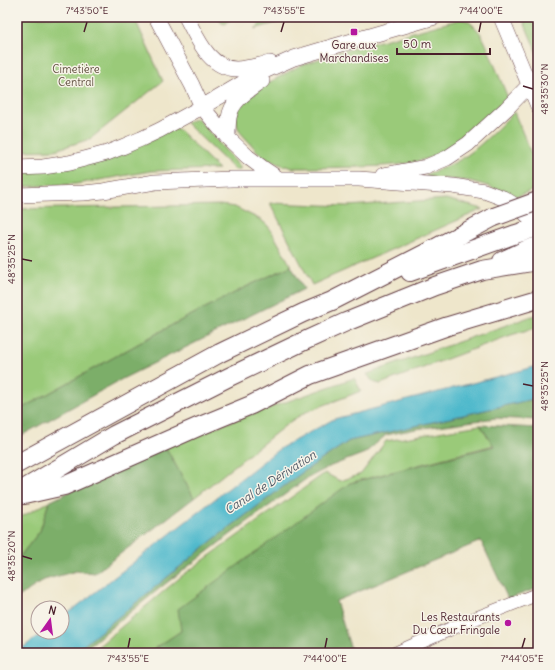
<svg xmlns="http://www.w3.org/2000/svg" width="555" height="670" viewBox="0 0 555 670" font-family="Delius,sans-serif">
<rect width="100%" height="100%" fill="#f7f3e8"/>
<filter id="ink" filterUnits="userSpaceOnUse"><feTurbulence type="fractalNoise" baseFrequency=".025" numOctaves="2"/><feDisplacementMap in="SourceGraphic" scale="8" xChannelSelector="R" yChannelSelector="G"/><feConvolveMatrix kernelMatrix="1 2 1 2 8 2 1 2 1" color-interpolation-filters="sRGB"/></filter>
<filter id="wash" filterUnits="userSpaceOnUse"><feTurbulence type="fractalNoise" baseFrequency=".012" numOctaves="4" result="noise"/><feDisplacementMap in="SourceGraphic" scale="16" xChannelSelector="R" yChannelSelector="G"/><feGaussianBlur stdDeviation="0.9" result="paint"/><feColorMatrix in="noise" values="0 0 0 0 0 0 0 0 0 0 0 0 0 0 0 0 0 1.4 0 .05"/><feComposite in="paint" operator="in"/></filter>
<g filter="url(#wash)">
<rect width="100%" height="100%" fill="#eee6cb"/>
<path fill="#9aca79" stroke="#727452" d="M 17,17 L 134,17 L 163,81 L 90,139 L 55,150 L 17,151 Z
M 219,17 L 232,17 L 226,24 C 221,24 220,22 219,17 Z
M 267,17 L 296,17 L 255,29 Z
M 522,17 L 538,17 L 538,56 Z
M 461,19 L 468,21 L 474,26 L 481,34 L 486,44 L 508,98 C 489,116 471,137 448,150 C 420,165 389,166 359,167 C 340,167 322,168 303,168 L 292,168 L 279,164 L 267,159 L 258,152 L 240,132 L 237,125 L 236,117 L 238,109 L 256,91 L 270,82 L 299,66 L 336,53 Z
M 514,112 L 538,170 L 538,188 L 515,197 L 488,186 L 470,181 L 426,177 L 426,176 L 427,174 C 441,169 454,164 466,156 C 483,144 500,126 514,112 Z
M 197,118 L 240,167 L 240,169 L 235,170 L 186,123 Z
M 177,128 L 219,169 L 151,171 L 76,184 L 17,187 L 17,175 Z
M 446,199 L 483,209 L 312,285 L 270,203 L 348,206 Z
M 220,205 L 235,207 L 261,220 L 267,225 L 271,230 L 291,266 L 250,285 L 174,324 L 17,411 L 17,209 Z
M 538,314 L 538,327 L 511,335 L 380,384 L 373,382 L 367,374 Z
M 354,378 L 361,391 L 306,412 L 291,421 L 194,498 L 165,446 L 243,417 Z
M 480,425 L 494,445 L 350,483 L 181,631 L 148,653 L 89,653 L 101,644 L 183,575 L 325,473 L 340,481 L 361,474 L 386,441 Z
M 49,502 L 40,531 L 17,560 L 17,519 Z"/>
<path fill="#7bae69" stroke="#62664a" d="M 291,266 L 304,289 L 122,379 L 17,438 L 17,411 L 174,324 L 250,285 Z
M 538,398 L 538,420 L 496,418 L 416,429 L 386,435 L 365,453 L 331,466 L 306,479 L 235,531 L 165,584 L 80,653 L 74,653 L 214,539 L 300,474 L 349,441 Z
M 480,425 L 538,428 L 538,588 L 508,599 L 481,541 L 336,601 L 352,653 L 148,653 L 181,631 L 178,609 L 350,483 L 494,446 Z
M 165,446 L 194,498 L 95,573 L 76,571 L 44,580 L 17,598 L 17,560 L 40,531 L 49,502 L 150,452 Z"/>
<path fill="#4fb9cc" stroke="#4c6c7c" d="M 538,366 L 538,398 L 349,441 L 300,474 L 214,539 L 74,653 L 17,653 L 17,652 L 44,632 L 62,632 L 62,618 L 279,449 L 334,419 Z"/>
</g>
<g filter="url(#ink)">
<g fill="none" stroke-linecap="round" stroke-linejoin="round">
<g stroke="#633d43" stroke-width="14">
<path id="tertiary" d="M 396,653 L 466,622 L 538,594"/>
</g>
<g stroke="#633d43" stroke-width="16">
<path id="secondary" d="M 156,17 L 192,85 L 202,107 L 228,138 L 248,157 L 264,169 L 279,179
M 186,17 C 197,37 208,68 236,69 C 246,69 259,65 270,63
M 501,17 L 538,106
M 228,138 C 228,131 228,125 229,118 C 231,100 249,91 262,81
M 17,168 L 43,167 L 69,163 L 107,153 L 122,147 L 141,139 L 160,130 L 202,107 L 258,74 L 294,58 L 321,50 L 435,17
M 383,175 L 426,167 L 447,158 L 468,144 L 506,109 L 538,76
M 17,195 L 84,193 L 103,191 L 155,182 L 232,179 L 359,179 L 453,186 L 484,191 L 503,198 L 521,209 L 538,226"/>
</g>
<g stroke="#633d43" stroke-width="20">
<path id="trunk" d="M 502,261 L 528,249 L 538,246
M 410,272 L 516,234 L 538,227
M 17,464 L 220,353 L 303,313 L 332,301 L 426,253 L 494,217
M 17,493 L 114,435 L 229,377 L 302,342 L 346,322 L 435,286 L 482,270 L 538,261
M 24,495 L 64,486 L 200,426 L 251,405 L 310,375 L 448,326 L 538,299"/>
</g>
<use href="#tertiary" stroke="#fff" stroke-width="13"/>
<use href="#secondary" stroke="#fff" stroke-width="15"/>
<use href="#trunk" stroke="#fff" stroke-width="18"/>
<g stroke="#633d43" stroke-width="20" stroke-linecap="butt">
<path id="trunk-bridge" d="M 494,217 L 538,201"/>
</g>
<use href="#trunk-bridge" stroke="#fff" stroke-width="18"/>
</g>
</g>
<path fill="none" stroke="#4a1f2b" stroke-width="1.5" d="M 84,32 L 87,22M 281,32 L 284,22M 479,32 L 481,22M 523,86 L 533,89M 22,259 L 32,261M 523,384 L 533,386M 22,556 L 32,559M 128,648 L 130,638M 325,648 L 327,638M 522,648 L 525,638"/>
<g fill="#b5179e" stroke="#f7f3e8" stroke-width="1.5">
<rect x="350" y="28" width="8" height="8" rx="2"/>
<circle cx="508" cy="623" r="4"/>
</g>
<g text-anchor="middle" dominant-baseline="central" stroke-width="3" stroke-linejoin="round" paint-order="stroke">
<g font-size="11" fill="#4a1f2b" stroke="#f7f3e8">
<text x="354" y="45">Gare aux<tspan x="354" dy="13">Marchandises</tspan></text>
<text x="500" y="617" text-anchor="end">Les Restaurants<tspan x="500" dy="13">Du Cœur Fringale</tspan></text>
</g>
<g font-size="11" fill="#625242" stroke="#f7f3e8">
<text x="76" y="69">Cimetière<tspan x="76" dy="13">Central</tspan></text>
</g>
<g font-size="12" font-style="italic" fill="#4c5563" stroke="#f7f3e8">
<text transform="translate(270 482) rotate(-33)">Canal de Dérivation</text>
</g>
</g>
<rect width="555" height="670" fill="none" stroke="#f7f3e8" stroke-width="44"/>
<g transform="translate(50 620) rotate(14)"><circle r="19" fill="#f7f3e8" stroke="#b29e9c"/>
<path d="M0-3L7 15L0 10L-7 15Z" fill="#b5179e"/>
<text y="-6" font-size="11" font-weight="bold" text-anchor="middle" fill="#4a1f2b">N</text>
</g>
<path d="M397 48v6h93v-6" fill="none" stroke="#4a1f2b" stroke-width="2"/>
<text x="403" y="48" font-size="12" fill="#4a1f2b" stroke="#f7f3e8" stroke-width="3" paint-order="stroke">50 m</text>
<rect x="22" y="22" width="511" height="626" fill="none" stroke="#4a1f2b" stroke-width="1.5"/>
<g font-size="10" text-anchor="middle" fill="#4a1f2b">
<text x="87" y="14">7°43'50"E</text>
<text x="284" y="14">7°43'55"E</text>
<text x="481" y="14">7°44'00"E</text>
<text transform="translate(544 89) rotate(-90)" y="4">48°35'30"N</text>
<text transform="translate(11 259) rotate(-90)" y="4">48°35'25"N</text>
<text transform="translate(544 386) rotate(-90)" y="4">48°35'25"N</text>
<text transform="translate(11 556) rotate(-90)" y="4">48°35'20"N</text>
<text x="128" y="662">7°43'55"E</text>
<text x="325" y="662">7°44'00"E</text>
<text x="522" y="662">7°44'05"E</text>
</g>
</svg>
